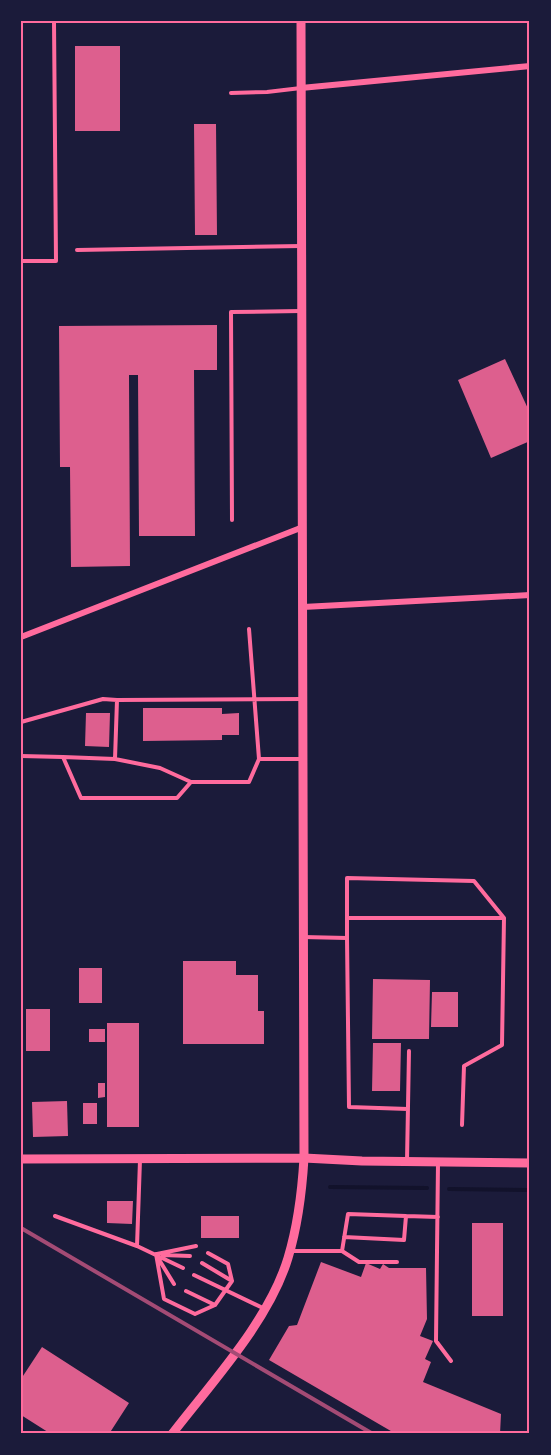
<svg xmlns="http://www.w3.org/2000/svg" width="551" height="1455" viewBox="0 0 551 1455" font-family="'Titillium Web',sans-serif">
<rect width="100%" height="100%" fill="#1b1b3a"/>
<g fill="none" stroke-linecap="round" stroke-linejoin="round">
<path stroke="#12122b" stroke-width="4" d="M 330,1187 L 427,1188
M 449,1189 L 528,1190"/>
</g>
<path fill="#dd5f8e" d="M 75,46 L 120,46 L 120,131 L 75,131 Z
M 194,124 L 216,124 L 217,235 L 195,235 Z
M 217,325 L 217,370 L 194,370 L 195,536 L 139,536 L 138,375 L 129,375 L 130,566 L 71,567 L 70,467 L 60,467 L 59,326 Z
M 505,359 L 530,413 L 530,441 L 491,458 L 458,380 Z
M 143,708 L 222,708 L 222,714 L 239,713 L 239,735 L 222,735 L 222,740 L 143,741 Z
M 86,713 L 110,713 L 109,747 L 85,746 Z
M 183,961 L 236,961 L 236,975 L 258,975 L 258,1011 L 264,1011 L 264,1044 L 183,1044 Z
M 79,968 L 102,968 L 102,1003 L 79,1003 Z
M 373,979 L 430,980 L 429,1039 L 372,1039 Z
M 432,992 L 458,992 L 458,1027 L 431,1027 Z
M 26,1009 L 50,1009 L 50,1051 L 26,1051 Z
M 107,1023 L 139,1023 L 139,1127 L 107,1127 Z
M 89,1029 L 105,1029 L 105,1042 L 89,1042 Z
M 373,1043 L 401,1043 L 400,1091 L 372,1091 Z
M 98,1083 L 105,1083 L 105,1097 L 98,1098 Z
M 67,1101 L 68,1136 L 33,1137 L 32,1102 Z
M 83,1103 L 97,1103 L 97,1124 L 83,1124 Z
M 107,1201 L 133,1201 L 132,1224 L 107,1223 Z
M 201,1216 L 239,1216 L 239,1238 L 201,1238 Z
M 472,1223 L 503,1223 L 503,1316 L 472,1316 Z
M 321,1262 L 361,1277 L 366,1263 L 380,1269 L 383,1264 L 389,1268 L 426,1268 L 427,1319 L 420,1336 L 433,1341 L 425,1359 L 431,1362 L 423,1382 L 501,1414 L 500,1434 L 396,1434 L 269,1360 L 289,1326 L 297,1325 Z
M 42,1347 L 129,1403 L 109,1434 L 51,1434 L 21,1415 L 21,1379 Z"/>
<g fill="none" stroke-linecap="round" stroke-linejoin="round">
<path stroke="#ff6b9d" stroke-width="4" d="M 231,93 L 267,92 L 301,88
M 77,250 L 301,246
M 21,261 L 56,261 L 54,21
M 232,520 L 231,312 L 301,311
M 249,629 L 259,759 L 249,782 L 191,782 L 160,768 L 115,759 L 117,700 L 303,699
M 21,722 L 103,699 L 117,700
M 21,756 L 63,757 L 81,798 L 177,798 L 191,782
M 63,757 L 115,759
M 259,759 L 303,759
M 348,918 L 503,918
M 303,937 L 347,938 L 349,1107 L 408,1109
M 347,938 L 347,878 L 474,881 L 504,918 L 502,1045 L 464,1066 L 462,1125
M 140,1160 L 137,1246 L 183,1268
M 407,1161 L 409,1051
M 438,1163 L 436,1341 L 451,1361
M 55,1216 L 137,1246
M 406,1216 L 438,1217
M 291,1251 L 342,1251 L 348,1214 L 406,1216 L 404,1240 L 344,1237
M 342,1251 L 359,1262 L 397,1262
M 156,1254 L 164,1299 L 195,1314 L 215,1305 L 232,1281 L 228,1264 L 208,1253
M 157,1254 L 196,1246
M 163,1255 L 190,1256
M 158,1258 L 174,1284
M 202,1263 L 232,1281
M 194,1275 L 265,1309
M 186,1291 L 215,1305"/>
<path stroke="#ff6b9d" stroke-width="6" d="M 301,88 L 530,66
M 303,607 L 530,595
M 21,637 L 303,527"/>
<path stroke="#ff6b9d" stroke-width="9" d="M 21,1159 L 304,1158 L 362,1161 L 530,1163
M 172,1434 C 212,1382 269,1321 288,1258 C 298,1225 302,1192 304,1158 L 301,21"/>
<path stroke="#a44b75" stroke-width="4" d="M 21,1228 L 373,1434"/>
</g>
<rect width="551" height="1455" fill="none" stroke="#1b1b3a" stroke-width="45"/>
<rect x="22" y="22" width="506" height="1410" fill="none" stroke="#ff6b9d" stroke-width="2"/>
</svg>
